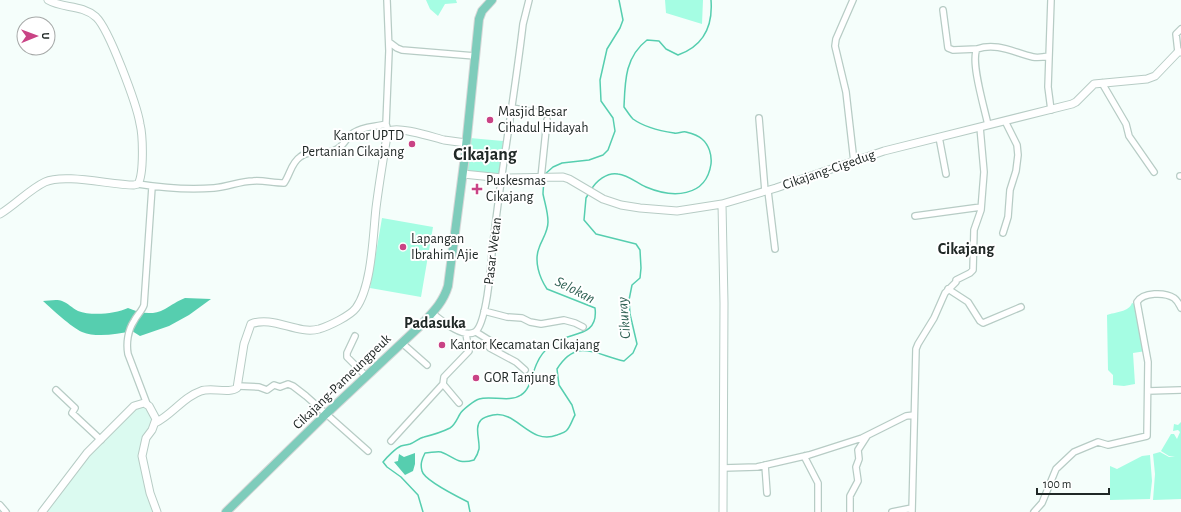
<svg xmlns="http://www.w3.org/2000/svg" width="1181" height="512" viewBox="0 0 1181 512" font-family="'Alegreya Sans',sans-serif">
<rect width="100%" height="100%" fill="#f5fefb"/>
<path fill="#dbfaf0" d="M 144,403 L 156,419 L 142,456 L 157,512 L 48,512 L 45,509 L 87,453 L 123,419 Z"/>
<path fill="#a5fde3" d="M 426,0 L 456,0 L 457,3 L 445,4 L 438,16 L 430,9 Z
M 665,0 L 703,0 L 702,24 L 666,13 Z
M 470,138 L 503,141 L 500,174 L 467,171 Z
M 382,218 L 433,227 L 421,297 L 370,288 Z
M 1132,303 L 1135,304 L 1146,351 L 1133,353 L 1135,384 L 1124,386 L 1113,385 L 1113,375 L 1108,370 L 1107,315 C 1115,312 1129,312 1132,303 Z
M 1181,422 L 1181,499 L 1153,500 L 1155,474 L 1153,454 L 1160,452 L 1169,457 L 1175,456 L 1169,456 L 1161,451 L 1171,434 L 1174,434 L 1177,439 L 1180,432 L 1178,430 L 1173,431 L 1174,424 L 1178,425 Z
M 1150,455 L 1152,481 L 1150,499 L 1110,500 L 1110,466 L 1117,469 L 1142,456 Z"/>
<path fill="#56ceaf" d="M 185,298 L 211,299 L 189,315 L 169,326 L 140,336 L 132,331 C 117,334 97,338 82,332 C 71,327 53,310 43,301 C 48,301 57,299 62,301 C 68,303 72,308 78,311 C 91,316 115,314 128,308 C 140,313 152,316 165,309 C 172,305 177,301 185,298 Z
M 415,453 L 415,464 L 413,471 L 405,475 L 394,462 L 398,461 L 399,454 L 404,457 Z"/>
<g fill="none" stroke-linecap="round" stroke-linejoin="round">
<path stroke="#56ceaf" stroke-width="1.5" d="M 544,175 L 553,167 L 562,163 L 589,160 L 603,155 L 608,150 L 615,131 L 613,118 L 601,101 L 600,80 L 607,49 L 620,28 L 623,20 L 619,0
M 591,190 C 596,181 607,172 618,174 C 628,175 637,183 646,187 C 672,198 706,198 711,164 C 712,155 709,145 702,139 C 699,136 690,133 686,132 C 682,131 678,134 674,133 C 661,131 644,127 633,119 C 630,116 627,111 624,107 C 625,81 625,57 647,40 L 659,41 L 666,49 L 678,55 C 703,46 713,26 711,0
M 423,512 L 418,495 L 401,477 L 387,467 L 383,462 C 387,457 396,448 401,446 C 404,445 407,445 410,444 C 415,442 419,438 424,437 C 432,435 442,432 450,428 C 455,425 457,419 460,414 C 462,410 475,400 479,399 C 491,395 509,403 521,395 C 531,389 532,373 537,363 C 540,356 546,349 552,344 C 568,331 599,339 595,308 L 547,289 C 539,277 534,261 539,248 C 542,239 548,232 548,222 C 548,212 545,204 543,194 C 543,189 544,184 544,179
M 470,512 L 468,502 C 458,497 424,480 422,471 C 420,464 422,459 425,453 C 430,453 437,451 441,452 C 455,457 457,465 474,460 C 476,457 478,454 479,449 C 480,440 474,427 481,420 C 484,417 489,416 493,415 C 517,410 530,446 557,435 C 559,434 564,433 566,431 C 570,428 572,420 575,415 L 572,405 L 559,385 L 557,369 C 577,337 596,355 624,361 L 633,353 L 637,344 L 630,314 L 629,300 L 632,285 L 640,278 L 641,268 L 640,250 L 636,244 L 596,234 L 584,220 L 586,198 L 589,193"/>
<g stroke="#b7ccc5" stroke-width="8">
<path id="street" d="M 853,0 L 836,39 L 835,46 L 846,92 L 854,162
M 943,10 L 948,48 L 953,50 L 977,49
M 389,42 L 397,48 L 402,50 L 475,56
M 1178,52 L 1176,34 L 1181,29
M 1102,83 L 1126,124 L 1129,136 L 1154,172
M 512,108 L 541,113
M 1051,110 L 1048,87 L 1051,0
M 759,118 L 765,191
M 988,125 C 985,110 970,61 977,49 C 997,42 1015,53 1033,57 C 1038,58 1044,57 1049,56
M 387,127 L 386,124 L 389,51 L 387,0
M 939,137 L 946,174
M 1180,176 L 1181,176
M 541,178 L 547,120
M 138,184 C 163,188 189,190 214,188 C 228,187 240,181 253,181 C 263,180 273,183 284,183 C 290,175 291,163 300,157 C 309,149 322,155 333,151 C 346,146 344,139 353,133 C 363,126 375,127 386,124
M 768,191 L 775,249
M 915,216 L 981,207
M 1003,233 L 1008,217 L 1010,190 L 1016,171 L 1018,155 L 1017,145 L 1005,121
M 948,289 L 968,302 L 980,321 L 983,323 L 1021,307
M 484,311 L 507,317 L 522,318 L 530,322 L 541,324 L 564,320 L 575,323 L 583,327
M 432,313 C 441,320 463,339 475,332 C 486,325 491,268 492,253 C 500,177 514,101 523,24 L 529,0
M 476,332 L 492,342 L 489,347 L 490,348 L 516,362 L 525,370
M 355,336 L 347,353 L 347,357 L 366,376
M 402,343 L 427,365
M 443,384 L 459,403
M 238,386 L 259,387 L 267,390 L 274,385 L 280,387 L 288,384 L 293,386 L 306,396 L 368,451
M 56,390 L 75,408 L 72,413 L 101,440
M 1148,391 L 1181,390
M 147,404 L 128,354 C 126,343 128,330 134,321 C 137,315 142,311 144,305 L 152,187
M 391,441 L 443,384 L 444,377 L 469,351 L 466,334
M 804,456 L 818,483 L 818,512
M 765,465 L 767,493
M 723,468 L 757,467 L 809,455 L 862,438 L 906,416 L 914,415
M 0,505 L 6,512
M 850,512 L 850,496 L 858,481 L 856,467 L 859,459 L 858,450 L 867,436
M 892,512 L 912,508
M 912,512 L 916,349 L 918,344 L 934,318 L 945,293 L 956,282 L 956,280 L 970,273 L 973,270 L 974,230 L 981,210 L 984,172 L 980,127
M 1034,512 L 1042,503 L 1056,469 L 1074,452 L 1098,442 L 1108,445 L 1147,436 L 1148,362 L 1137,302 C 1143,292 1165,292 1174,298 C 1178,301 1179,304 1181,308"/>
</g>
<g stroke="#b7ccc5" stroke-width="9">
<path id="secondary" d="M 463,174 L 502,178 L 563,177 L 569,179 L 603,199 L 621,205 L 640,208 L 677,211 L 690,209 L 722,204 L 776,188 L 884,151 L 1072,104 L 1076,102 L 1094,84 L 1147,79 L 1155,76 L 1178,52 L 1181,52
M 722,204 L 724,303 L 723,512
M 0,214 C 15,205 30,189 45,182 C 64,173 111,185 134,185 L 138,184 C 144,174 143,136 140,124 C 137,105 109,29 96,17 C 81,4 63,9 48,0
M 155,423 C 172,415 183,397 201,391 C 211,387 229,394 237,388 L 244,344 L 251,324 C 273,315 297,335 319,329 C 329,326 350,316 356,308 C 372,286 373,235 376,208 C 379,184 383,160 387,136 L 389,131 C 399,126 432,137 444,140 C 451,141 459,142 466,143
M 42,512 L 87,453 L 134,406 L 144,403 L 149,406 L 156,419 L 152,430 L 146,438 L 142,456 L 150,493 L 157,512"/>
</g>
<g stroke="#d7d8d8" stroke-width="10">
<path id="primary" d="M 226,512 L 326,414 L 420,326 C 432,313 443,303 448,286 L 465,156 L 479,19 L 482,11 L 492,0"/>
</g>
<use href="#street" stroke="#fff" stroke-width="5.5"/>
<use href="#secondary" stroke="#fff" stroke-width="7"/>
<use href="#primary" stroke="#7eccbb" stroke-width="8"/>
</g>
<g fill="#c94385" stroke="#fff" stroke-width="1.5">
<circle cx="490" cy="120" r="4"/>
<circle cx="412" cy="144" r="4"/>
<path d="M475 183h4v4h4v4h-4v4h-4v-4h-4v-4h4z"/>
<circle cx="403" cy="247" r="4"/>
<circle cx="442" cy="345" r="4"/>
<circle cx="476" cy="378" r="4"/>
</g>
<g text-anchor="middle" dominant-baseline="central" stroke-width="4" stroke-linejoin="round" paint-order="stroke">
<g font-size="14" fill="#202826" stroke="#fff" text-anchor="start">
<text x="498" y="112">Masjid Besar<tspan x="498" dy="16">Cihadul Hidayah</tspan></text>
<text x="404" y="136" text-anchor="end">Kantor UPTD<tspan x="404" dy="16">Pertanian Cikajang</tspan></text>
<text x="486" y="181">Puskesmas<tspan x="486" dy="16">Cikajang</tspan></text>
<text x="411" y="239">Lapangan<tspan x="411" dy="16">Ibrahim Ajie</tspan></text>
<text x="450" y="345">Kantor Kecamatan Cikajang</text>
<text x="484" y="378">GOR Tanjung</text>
</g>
<g font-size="14" fill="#202826" stroke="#fff">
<text transform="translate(829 170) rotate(-19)">Cikajang-Cigedug</text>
<text transform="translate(493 251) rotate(-83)">Pasar Wetan</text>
<text transform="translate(342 382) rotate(-44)">Cikajang-Pameungpeuk</text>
</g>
<g font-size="15" font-style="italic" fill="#306154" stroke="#fff">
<text transform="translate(575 290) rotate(27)">Selokan</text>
<text transform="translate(624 318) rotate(-95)">Cikuray</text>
</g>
<g font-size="16" font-weight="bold" fill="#202826" stroke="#fff">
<text x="966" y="249">Cikajang</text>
<text x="435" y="323">Padasuka</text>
</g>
<g font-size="18" font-weight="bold" fill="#202826" stroke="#fff">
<text x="485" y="155">Cikajang</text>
</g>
</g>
<g transform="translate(36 36) rotate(89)"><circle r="19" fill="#ffffff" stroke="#a6a9a8"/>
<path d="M0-3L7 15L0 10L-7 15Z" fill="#c94385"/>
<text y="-6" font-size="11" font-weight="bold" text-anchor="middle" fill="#202826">U</text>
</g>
<path d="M1037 488v6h72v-6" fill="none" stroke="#202826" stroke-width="2"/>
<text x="1043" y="488" font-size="12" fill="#202826" stroke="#ffffff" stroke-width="3" paint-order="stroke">100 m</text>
</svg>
